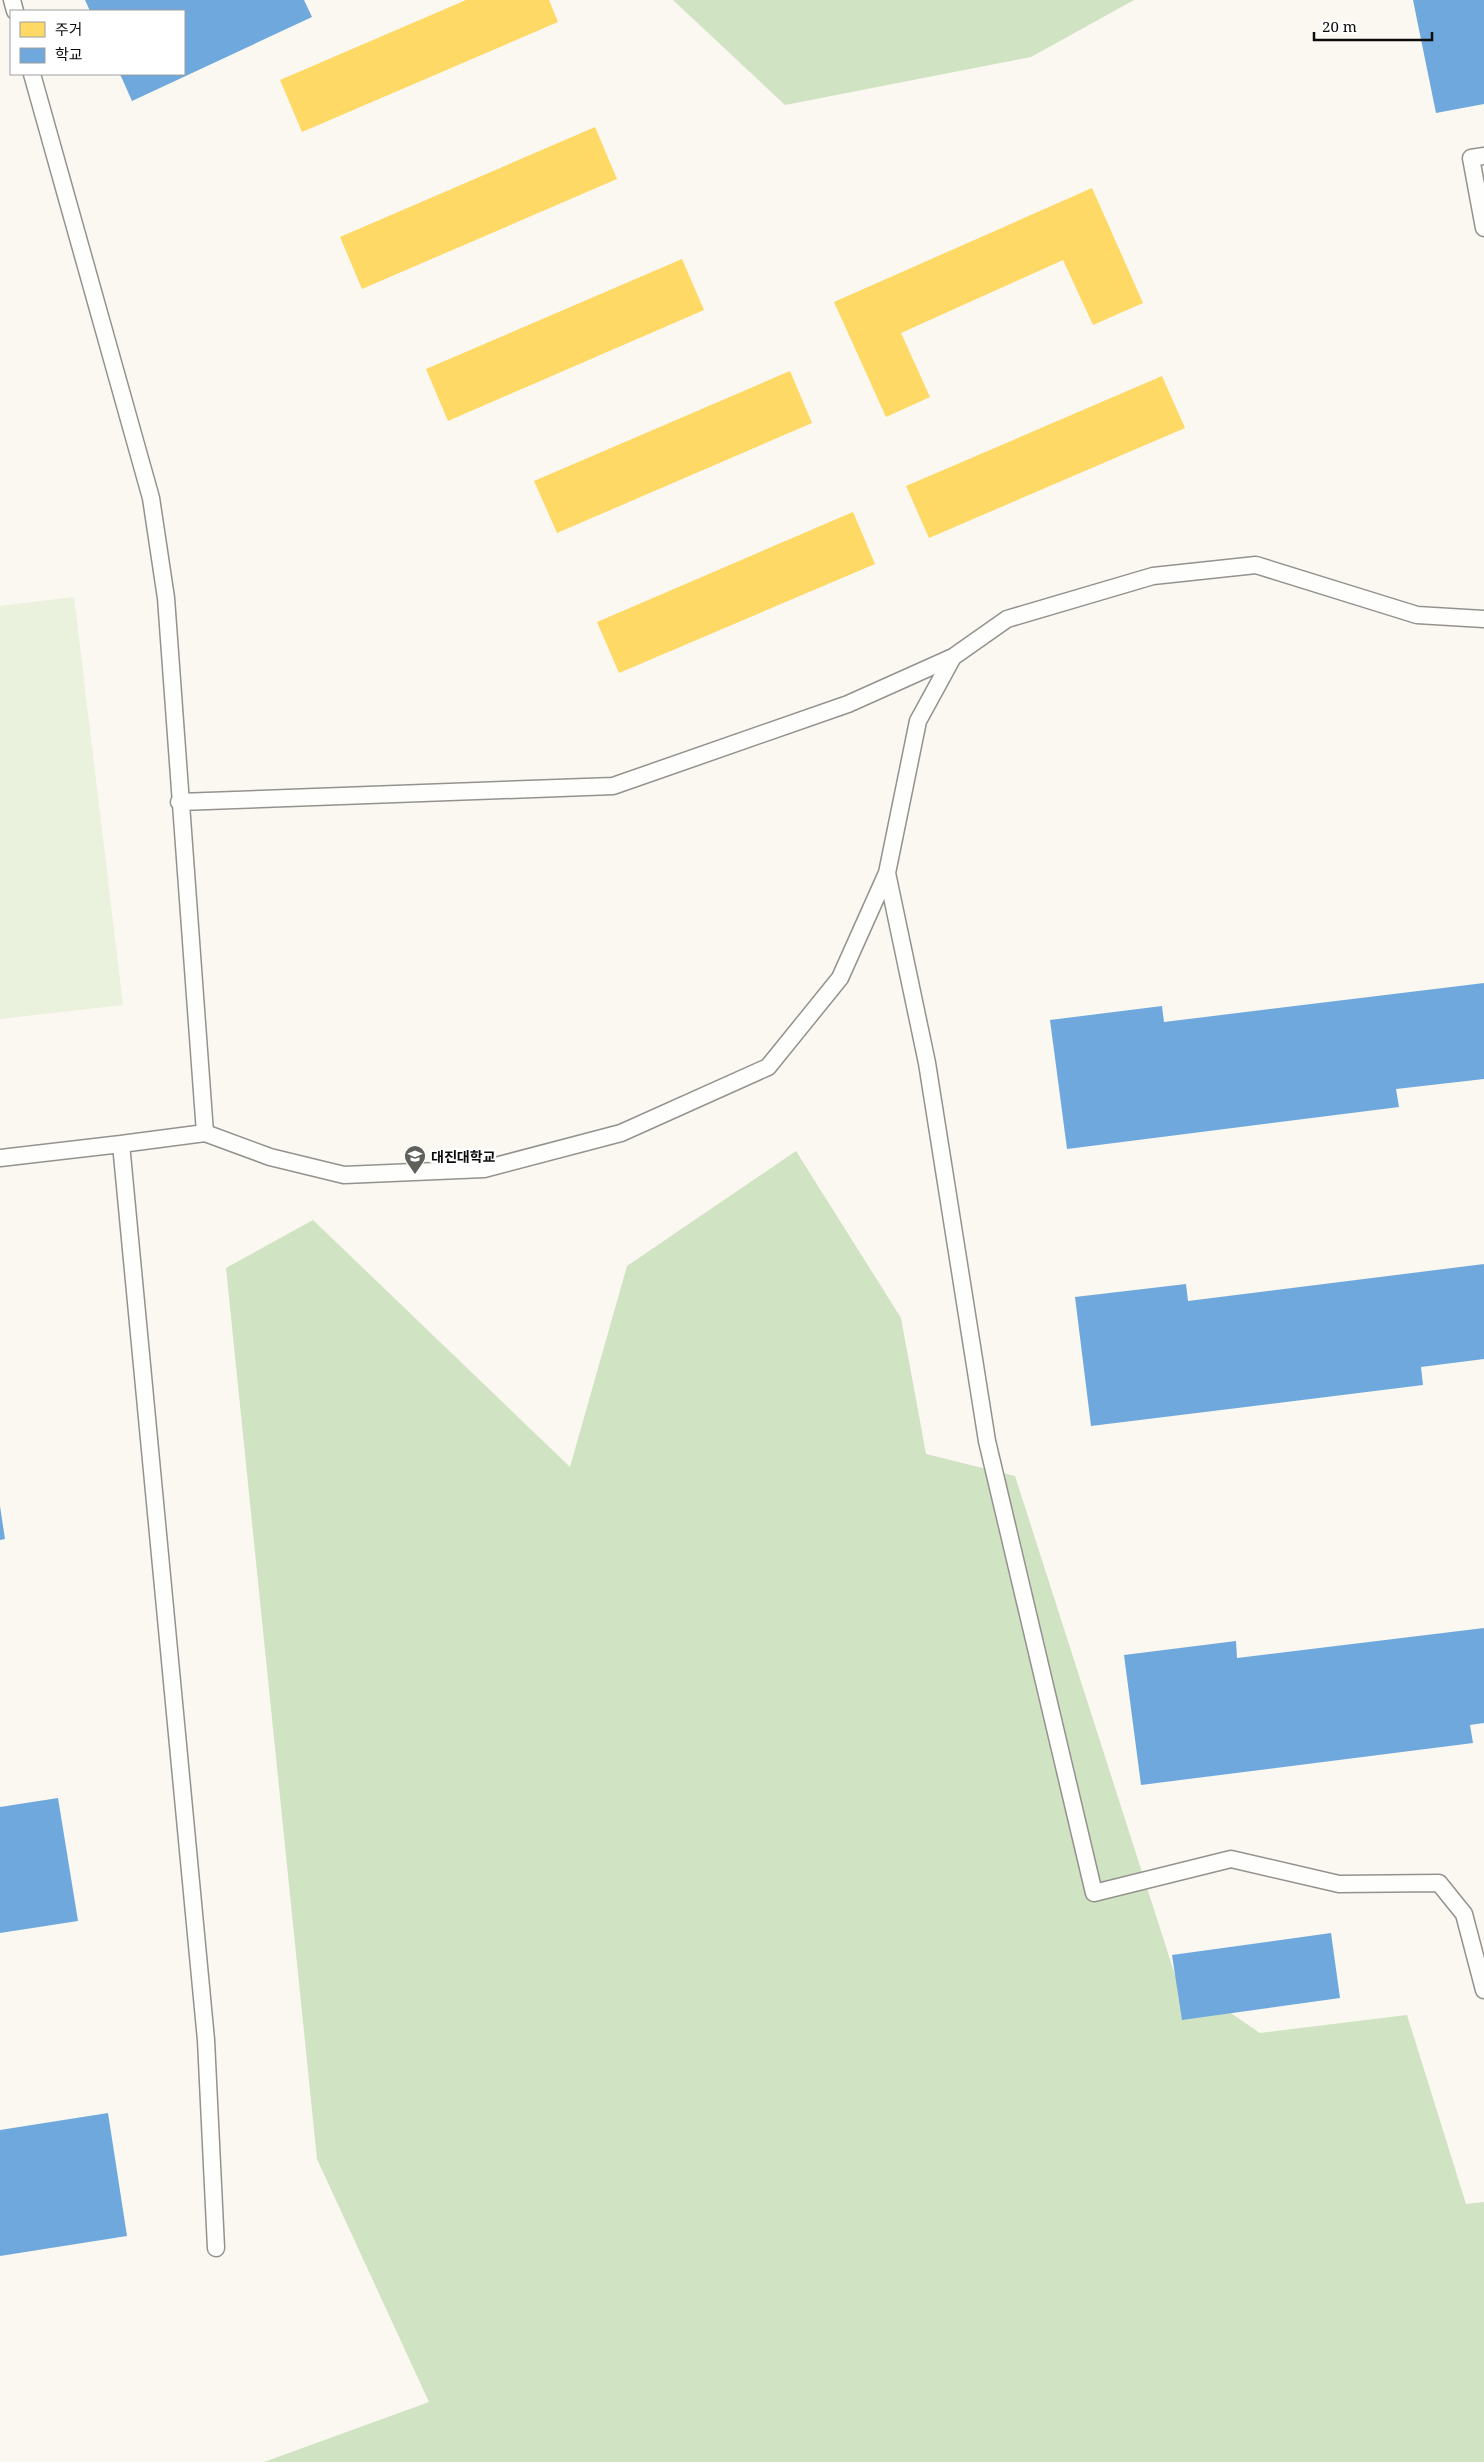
<svg xmlns="http://www.w3.org/2000/svg" width="1484" height="2462" viewBox="0 0 1484 2462" font-family="'Noto Serif','Noto Sans KR',serif">
<rect width="100%" height="100%" fill="#faf8f0"/>
<path fill="#d0e3c2" d="M 673,0 L 1134,0 L 1031,57 L 785,105 Z
M 796,1151 L 901,1318 L 926,1454 L 1015,1476 L 1175,1975 L 1260,2033 L 1407,2015 L 1466,2204 L 1484,2202 L 1484,2462 L 264,2462 L 429,2402 L 317,2159 L 226,1268 L 313,1220 L 570,1467 L 627,1266 Z"/>
<path fill="#eaf1dc" d="M 74,597 L 123,1005 L 0,1019 L 0,606 Z"/>
<path fill="#ffd966" d="M 466,0 L 549,0 L 558,22 L 302,132 L 280,80 Z
M 595,127 L 617,179 L 362,289 L 340,237 Z
M 1092,188 L 1143,303 L 1093,325 L 1063,260 L 901,333 L 930,397 L 886,417 L 834,302 Z
M 682,259 L 704,310 L 448,421 L 426,369 Z
M 790,371 L 812,423 L 557,533 L 534,481 Z
M 1162,376 L 1185,428 L 929,538 L 906,486 Z
M 853,512 L 875,564 L 619,673 L 597,622 Z"/>
<path fill="#6fa8dc" d="M 85,0 L 304,0 L 312,17 L 132,101 L 120,74 L 184,74 L 184,11 L 90,11 Z
M 1413,0 L 1484,0 L 1484,104 L 1436,113 Z
M 1484,983 L 1484,1079 L 1396,1089 L 1399,1107 L 1067,1149 L 1050,1020 L 1162,1006 L 1164,1022 Z
M 1484,1264 L 1484,1359 L 1421,1367 L 1423,1385 L 1091,1426 L 1075,1297 L 1186,1284 L 1188,1301 Z
M 0,1506 L 5,1539 L 0,1540 Z
M 1484,1628 L 1484,1723 L 1470,1725 L 1473,1743 L 1141,1785 L 1124,1655 L 1236,1641 L 1237,1658 Z
M 58,1798 L 78,1921 L 0,1933 L 0,1807 Z
M 1331,1933 L 1340,1998 L 1182,2020 L 1172,1955 Z
M 108,2113 L 127,2236 L 0,2256 L 0,2130 Z"/>
<g fill="none" stroke-linecap="round" stroke-linejoin="round">
<g stroke="#93928f" stroke-width="19">
<path id="service" d="M 12,0 L 15,11
M 32,74 L 151,498 L 166,598 L 205,1133
M 1484,156 L 1471,158 L 1484,228
M 179,802 L 613,786 L 848,704 L 953,657
M 887,873 L 927,1063 L 987,1441 L 1094,1893 L 1231,1859 L 1339,1884 L 1439,1883 L 1464,1914 L 1484,1990
M 0,1158 L 121,1144
M 216,2248 L 206,2040 L 121,1144 L 205,1133 L 270,1157 L 344,1175 L 484,1169 L 621,1133 L 768,1067 L 840,978 L 887,873 L 918,721 L 953,657 L 1007,619 L 1153,576 L 1256,565 L 1417,615 L 1484,619"/>
</g>
<use href="#service" stroke="#fefefd" stroke-width="16"/>
</g>
<defs>
<g id="university-pin" transform="scale(1.125)"><path d="M0 17L-7.5 6A9.5 9.5 0 1 1 7.5 6Z" fill="#5f5f5c" stroke="#fff"/><path d="M0-5L7-2L0 1L-7-2ZM-4 1L0 2.5L4 1V4Q0 6-4 4Z" fill="#fff"/></g>
</defs>
<g fill-rule="evenodd">
<use href="#university-pin" x="415" y="1156"/>
</g>
<g text-anchor="middle" dominant-baseline="central" stroke-width="5" stroke-linejoin="round" paint-order="stroke">
<g font-size="14" font-weight="bold" fill="#0c0c0c" stroke="#fff" text-anchor="start">
<text x="431" y="1156">대진대학교</text>
</g>
</g>
<rect x="10" y="10" width="175" height="65" fill="#ffffff" stroke="#9e9e9e"/>
<rect x="20" y="22" width="25" height="15" fill="#ffd966" stroke="#9e9e9e"/>
<text x="55" y="35" font-size="15" fill="#0c0c0c">주거</text>
<rect x="20" y="48" width="25" height="15" fill="#6fa8dc" stroke="#9e9e9e"/>
<text x="55" y="60" font-size="15" fill="#0c0c0c">학교</text>
<path d="M1314 32v8h118v-8" fill="none" stroke="#0c0c0c" stroke-width="2.5"/>
<text x="1322" y="32" font-size="15" fill="#0c0c0c" stroke="#ffffff" stroke-width="4" paint-order="stroke">20 m</text>
</svg>
